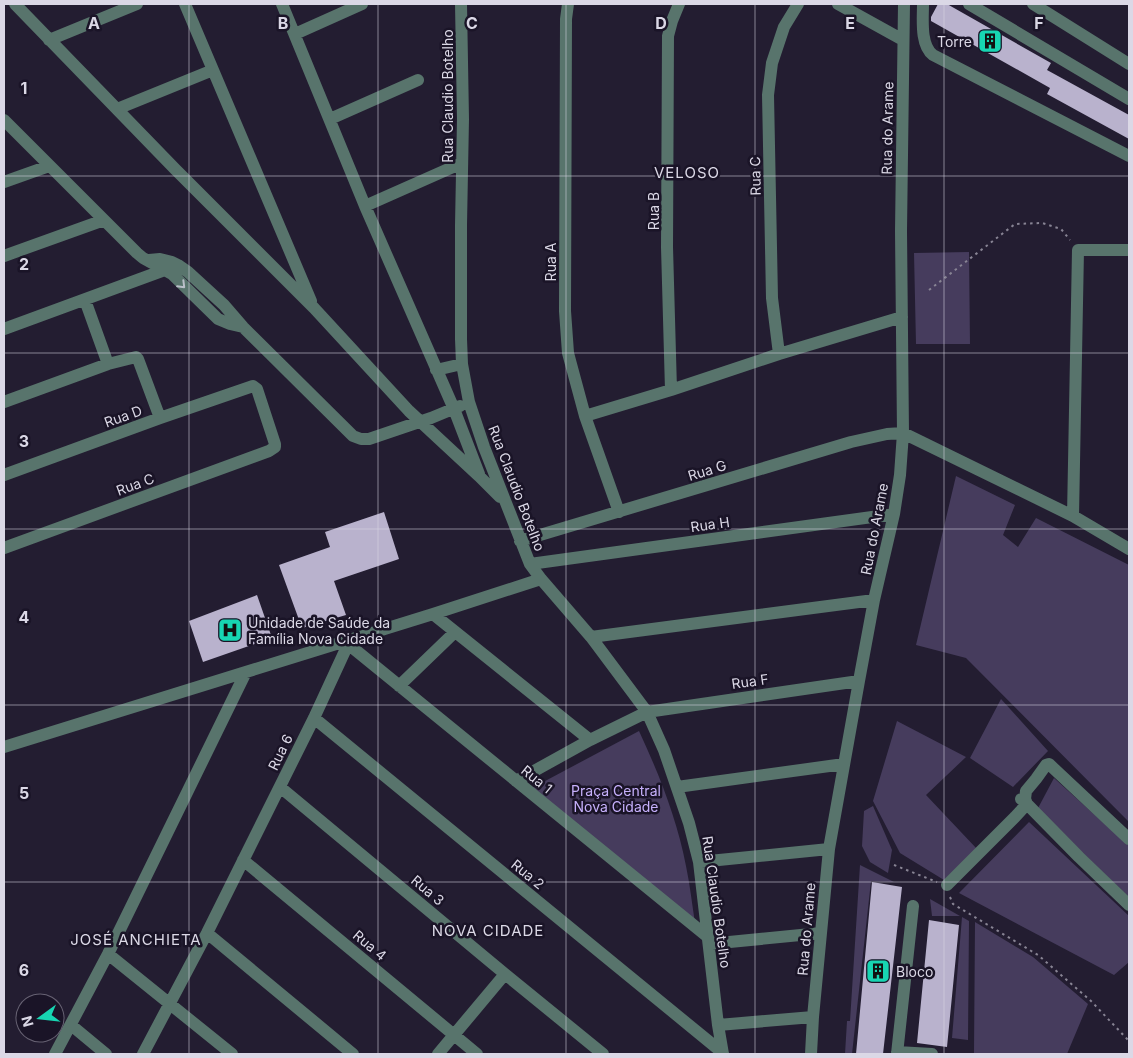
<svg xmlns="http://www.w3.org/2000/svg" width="1133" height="1058" viewBox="0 0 1133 1058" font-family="Inter,sans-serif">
<rect width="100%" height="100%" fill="#231d31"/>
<path fill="#463c5d" d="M 969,252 L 970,344 L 916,344 L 914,253 Z
M 956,476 L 1015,505 L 1003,535 L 1018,547 L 1036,518 L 1129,565 L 1129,822 L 966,658 L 916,645 Z
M 1001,699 L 1048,751 L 1013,787 L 970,758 Z
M 897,721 L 966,757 L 926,795 L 977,849 L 944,880 L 900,853 L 873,801 Z
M 639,731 C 659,774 677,819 686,866 C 690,885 692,904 695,923 L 532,788 Z
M 1054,778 L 1129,846 L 1129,897 L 1037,810 Z
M 873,806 L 892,850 L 888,873 L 870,862 L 862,846 L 864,811 Z
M 1029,822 L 1129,916 L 1129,962 L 1114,975 L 959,893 Z
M 860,865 L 894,882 L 871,881 L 852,1054 L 845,1054 L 847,1021 L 850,1021 Z
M 930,899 L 960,916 L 932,916 Z
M 962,917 L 969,921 L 968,1040 L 952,1038 Z
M 975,922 L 1033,957 L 1088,1004 L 1067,1054 L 974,1054 Z"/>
<path fill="#b9b2cd" d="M 938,4 L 947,4 L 1051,63 L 1047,70 L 1129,115 L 1129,139 L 1047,94 L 1050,88 L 931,21 L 931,17 Z
M 384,512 L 399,559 L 334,581 L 346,615 L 302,628 L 279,565 L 330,547 L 325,532 Z
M 257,595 L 272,638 L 203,662 L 189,621 Z
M 872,882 L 902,887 L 883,1054 L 856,1054 Z
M 929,920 L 959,925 L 947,1047 L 917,1043 Z"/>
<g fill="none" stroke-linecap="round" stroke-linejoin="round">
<path stroke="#888494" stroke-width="2" stroke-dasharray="2.5 4" stroke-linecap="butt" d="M 929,290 L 1015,224 L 1042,223 L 1061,229 L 1070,240
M 894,865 L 937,882
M 950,897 L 953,904 L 1038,955 L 1091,1001 L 1129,1041"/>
<path stroke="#58746c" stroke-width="12" d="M 15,4 L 175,169 L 314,308 L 409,411 L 479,476 L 500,497
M 185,4 L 311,301
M 282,4 L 365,206 L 454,409 L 479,474
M 461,4 L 463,119 L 461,225 L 461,339 L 462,364 L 469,402 L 484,447 L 530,564 L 541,579 L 591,637 L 647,712 L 664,750 L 689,823 L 699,862 L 718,1025 L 723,1054
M 568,4 L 566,19 L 565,311 L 568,353 L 585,416 L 619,512
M 838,4 L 903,40
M 923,4 C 923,19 920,45 933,55 L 1129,156
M 969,4 L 1129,99
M 1033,4 L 1129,64
M 295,34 L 362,4
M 49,40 L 137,4
M 117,109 L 213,70
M 330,119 L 418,80
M 4,120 L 137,253 L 143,258 L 172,274 L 218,319 L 230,324 L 243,327
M 4,182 L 49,166
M 365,206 L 462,163
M 4,256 L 104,220
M 149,260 L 160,259 L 172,262 L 178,265 L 188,272 L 224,305 L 243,327 L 353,436 L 361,439 L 369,439 L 431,418 L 460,406
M 85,300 L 108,364
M 4,329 L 170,268
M 779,354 L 772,298 L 768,95 L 772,63 L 784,27 L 798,4
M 436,370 L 462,364
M 671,390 L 667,247 L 668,36 L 672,21 L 679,4
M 4,402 L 108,364 L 136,357 L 138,359 L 160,418
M 585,416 L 671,390 L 779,354 L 902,317
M 4,475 L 160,418 L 253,386 L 257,389 L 275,444 L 275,447 L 269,451 L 4,548
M 1073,516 L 1078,250 L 1129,250
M 520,541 L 851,442 L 887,434 L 903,433 L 1073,516 L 1129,549
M 530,564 L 894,514
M 433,614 L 590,740
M 591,637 L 874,600
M 348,644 L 708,937
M 399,686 L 455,632
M 314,718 L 723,1053
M 4,747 L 433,614 L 541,579
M 516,781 L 590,740 L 647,712 L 859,681
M 280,787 L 505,974 L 603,1054
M 677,787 L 844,764
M 1129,839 L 1049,764 L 1046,765 L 1036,779 L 1026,791 L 1025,799 L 1027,804 L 1079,857 L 1129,905
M 243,860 L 477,1054
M 699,862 L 829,849
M 947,885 L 1015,817 L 1027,804 L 1021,799
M 207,933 L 353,1054
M 709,944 L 821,933
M 108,954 L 232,1054
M 71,1025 L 106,1054
M 718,1025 L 813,1017
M 897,1052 L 932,1054
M 55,1054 L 108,954 L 246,672
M 143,1054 L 207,933 L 314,718 L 350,640
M 438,1054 L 505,974
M 811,1054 L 813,1017 L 829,849 L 859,681 L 874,600 L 894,514 L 900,475 L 903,433 L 901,231 L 904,4
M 897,1054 L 913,906"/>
</g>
<defs><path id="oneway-chevron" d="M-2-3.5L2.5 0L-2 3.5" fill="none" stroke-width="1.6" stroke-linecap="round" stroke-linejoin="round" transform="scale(1.25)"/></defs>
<use stroke="#babfc8" href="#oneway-chevron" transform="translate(182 285) rotate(45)"/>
<path fill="none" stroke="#dbd8e6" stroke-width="1" stroke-opacity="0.55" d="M 189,4 L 189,1054M 378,4 L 378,1054M 566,4 L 566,1054M 755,4 L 755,1054M 944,4 L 944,1054M 4,176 L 1129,176M 4,353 L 1129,353M 4,529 L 1129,529M 4,705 L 1129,705M 4,882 L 1129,882"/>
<defs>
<g id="building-square" transform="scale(1.25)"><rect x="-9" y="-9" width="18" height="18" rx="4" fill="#17d5b2" stroke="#1a1427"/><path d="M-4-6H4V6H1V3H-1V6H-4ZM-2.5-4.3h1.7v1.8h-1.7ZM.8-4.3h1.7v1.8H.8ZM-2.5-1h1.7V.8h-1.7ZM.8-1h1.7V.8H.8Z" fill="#111"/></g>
<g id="hospital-square" transform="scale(1.25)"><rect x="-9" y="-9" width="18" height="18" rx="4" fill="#17d5b2" stroke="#1a1427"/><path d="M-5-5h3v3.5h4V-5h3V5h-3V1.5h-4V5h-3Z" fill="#111"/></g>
</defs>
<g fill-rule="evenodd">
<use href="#building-square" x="990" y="41"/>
<use href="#hospital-square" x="230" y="630"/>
<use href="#building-square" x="878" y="971"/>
</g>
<g text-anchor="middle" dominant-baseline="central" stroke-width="5" stroke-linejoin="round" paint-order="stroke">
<g font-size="14" fill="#dbd8e6" stroke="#1a1427" text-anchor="start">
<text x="972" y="41" text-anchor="end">Torre</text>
<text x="248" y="622">Unidade de Saúde da<tspan x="248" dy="16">Família Nova Cidade</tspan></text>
<text x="896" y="971">Bloco</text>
</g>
<g font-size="14" fill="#dbd8e6" stroke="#1a1427">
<text transform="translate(447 96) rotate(-90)">Rua Claudio Botelho</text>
<text transform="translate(887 128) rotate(-89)">Rua do Arame</text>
<text transform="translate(755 176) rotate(-91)">Rua C</text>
<text transform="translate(653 211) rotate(-90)">Rua B</text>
<text transform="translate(550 262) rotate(-90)">Rua A</text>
<text transform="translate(123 416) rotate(-20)">Rua D</text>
<text transform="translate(707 470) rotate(-17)">Rua G</text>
<text transform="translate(135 484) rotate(-20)">Rua C</text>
<text transform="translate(517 488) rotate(69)">Rua Claudio Botelho</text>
<text transform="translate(710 524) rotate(-8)">Rua H</text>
<text transform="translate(874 529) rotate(-79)">Rua do Arame</text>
<text transform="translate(750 681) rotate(-8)">Rua F</text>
<text transform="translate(280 752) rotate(-64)">Rua 6</text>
<text transform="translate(537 779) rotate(39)">Rua 1</text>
<text transform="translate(528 874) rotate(39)">Rua 2</text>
<text transform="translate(428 890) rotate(40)">Rua 3</text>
<text transform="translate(717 902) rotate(82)">Rua Claudio Botelho</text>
<text transform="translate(806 929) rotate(-85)">Rua do Arame</text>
<text transform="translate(370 945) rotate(40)">Rua 4</text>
</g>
<g font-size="14" fill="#c6b0fb" stroke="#1a1427">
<text x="616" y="790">Praça Central<tspan x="616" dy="16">Nova Cidade</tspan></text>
</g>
<g font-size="15" letter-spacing="1" fill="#dbd8e6" stroke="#1a1427">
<text x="687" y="172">VELOSO</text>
<text x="488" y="930">NOVA CIDADE</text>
<text x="136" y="939">JOSÉ ANCHIETA</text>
</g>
</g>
<g font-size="16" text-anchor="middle" font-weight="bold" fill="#dbd8e6" stroke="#1a1427" stroke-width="5" stroke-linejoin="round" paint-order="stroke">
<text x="94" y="29">A</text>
<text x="283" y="29">B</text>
<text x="472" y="29">C</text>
<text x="661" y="29">D</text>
<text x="850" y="29">E</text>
<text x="1039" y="29">F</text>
<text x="24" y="94">1</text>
<text x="24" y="270">2</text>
<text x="24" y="447">3</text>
<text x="24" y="623">4</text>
<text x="24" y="799">5</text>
<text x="24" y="976">6</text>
</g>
<rect width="1133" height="1058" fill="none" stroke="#dbd8e6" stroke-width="10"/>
<g transform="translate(40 1018) rotate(255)"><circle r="24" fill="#1a1427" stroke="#676273"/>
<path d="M0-4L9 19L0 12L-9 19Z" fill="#17d5b2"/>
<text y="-8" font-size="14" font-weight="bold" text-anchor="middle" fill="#dbd8e6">N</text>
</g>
</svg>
